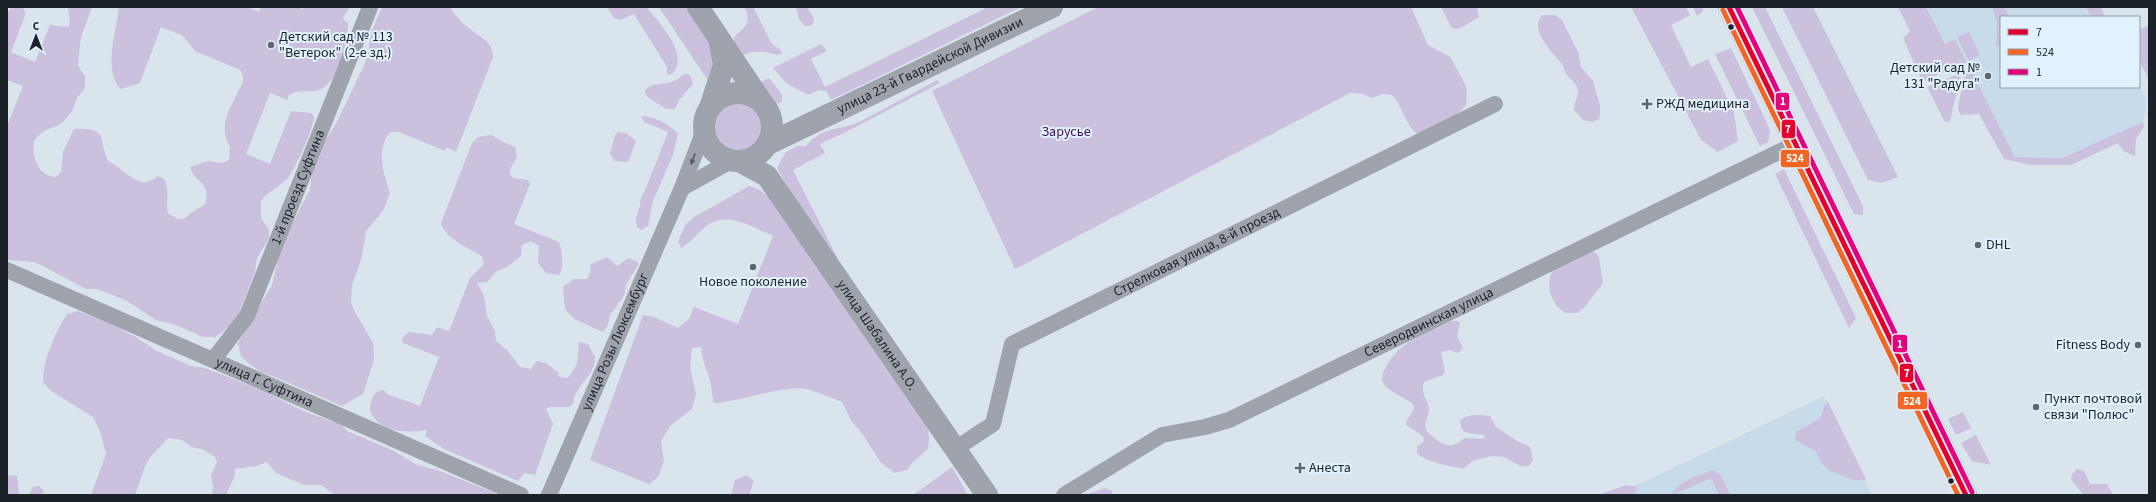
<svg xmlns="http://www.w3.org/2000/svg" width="2156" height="502" font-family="'Source Sans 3',sans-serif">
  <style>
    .built { fill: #c8dbeb }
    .green { fill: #cbc1de }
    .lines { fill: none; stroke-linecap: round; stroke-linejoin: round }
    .street { stroke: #9fa3ac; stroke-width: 16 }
    .secondary { stroke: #9ea3ac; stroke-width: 22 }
    .bus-1-casing { stroke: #e2f1fe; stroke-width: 8 }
    .bus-2-casing { stroke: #e2f1fe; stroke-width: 8 }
    .bus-3-casing { stroke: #e2f1fe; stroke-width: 8 }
    .bus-1 { stroke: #e4002b; stroke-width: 5 }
    .bus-2 { stroke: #f26522; stroke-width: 5 }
    .bus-3 { stroke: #e5007d; stroke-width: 5 }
    .oneway { fill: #565c63 }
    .bus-dot { fill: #1b2228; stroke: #e2f1fe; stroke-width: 1.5 }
    .poi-dot { fill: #5e666d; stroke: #e2f1fe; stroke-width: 1.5 }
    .labels { text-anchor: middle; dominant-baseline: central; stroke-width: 4; stroke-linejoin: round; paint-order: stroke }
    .poi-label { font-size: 14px; fill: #1b2228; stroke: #e2f1fe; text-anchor: start }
    .street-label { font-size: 14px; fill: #1b2228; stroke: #e2f1fe }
    .park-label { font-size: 14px; fill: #3e1155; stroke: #e2f1fe }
    .line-badge { stroke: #e2f1fe; stroke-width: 1.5 }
    .badge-label { font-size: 11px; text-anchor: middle; font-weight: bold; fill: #fff }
  </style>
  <rect width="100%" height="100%" fill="#d9e4ed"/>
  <path class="built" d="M1926 7H2101L2105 17H2001V87H2139V85L2147 101 2143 122 2062 158 2015 157 1955 39 1945 44Z
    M1824 396 1872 495H1616Z"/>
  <path class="green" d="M12 7H22L26 13 11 52 35 62 50 25 68 27 70 23 68 7H92L81 37 79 54 78 66 85 76V88L77 98 73 110C68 114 66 121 60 124 47 131 44 128 34 141 31 157 39 177 56 177L61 172 63 152 74 129C110 127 98 140 108 161 118 165 137 186 147 182 151 181 154 178 158 176L163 178C171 189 165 201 168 213L178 219H184L189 214 205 204C212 181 195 184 190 167L208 161 222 163 229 160 230 146C215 126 235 101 243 81V75L240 70 195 51 182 35 161 27 140 83 121 89C102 71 117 29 119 7H246L259 12 261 7H299L302 9 304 7H350L343 17 345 21 348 23C348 42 338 88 315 91 305 92 296 89 288 96V100L270 93 246 154 270 164 291 111 311 113 314 116C314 127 295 170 287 179 279 187 268 192 261 201V218L269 229V238L257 258 255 272 239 313 229 327 215 337H203L176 325 156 320 125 300 97 289H86L41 265 34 262 7 260V126L23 86 7 80V13Z
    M382 7H450C455 15 462 23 470 29 481 38 493 41 493 57L456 152 446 147 445 151 399 132H391C375 147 384 175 390 193L383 211 366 231 362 257 352 285 351 302 354 310 373 343 374 352V360L363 394 342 406 275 377 260 372 241 357 238 343 272 285 281 246 310 189 312 171 320 148 336 124 367 59 371 33Z
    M607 7H647C658 23 691 53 672 74L667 75V67L634 14 620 20 614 18Z
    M659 7H687L715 49 712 76 707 79Z
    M744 7H753L772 44 780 49 782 53 778 55 765 52H753L743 55C740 51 735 46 734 42 731 31 757 30 744 7Z
    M796 7H807L814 18 813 23 810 26H805L799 19Z
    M988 7H1021L831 100 826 91 819 90 808 95 786 83 773 68 821 44 827 51 811 59 825 87Z
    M1098 7H1411L1428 45 1450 57 1462 78 1467 89 1466 105 1456 116 1420 135C1408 132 1402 104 1392 95L1383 94 1371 98 1364 94 1350 93 1015 269 932 91Z
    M1441 7H1477L1479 17 1461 28 1455 29 1451 27Z
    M1631 7H1686L1690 15 1671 25 1691 67 1708 59 1734 112 1738 141 1718 152 1701 140Z
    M1693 7H1703V12L1697 16Z
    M1752 7H1765L1863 206V215L1854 214Z
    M1782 7H1813L1898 177 1881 183 1868 180Z
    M1898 7H1926L1945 44 1955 39 1967 63 1922 81 1903 38 1910 31Z
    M1992 7H2004L2009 17H2001V45L1996 47 1997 22Z
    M2086 7H2101L2105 17H2091Z
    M1543 15H1555L1562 20 1578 52 1581 67 1593 81 1600 105V115L1599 119 1592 122 1583 120 1574 110C1574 101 1580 96 1577 87 1574 81 1570 79 1567 75 1564 72 1564 67 1562 64 1553 53 1527 28 1543 15Z
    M2149 25V84L2147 75 2139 61V30Z
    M1969 32 1980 55 1969 61 1957 37Z
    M1731 48 1767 123 1770 132 1768 142 1760 146 1715 54Z
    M1970 68 2015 157 2062 158 2143 122 2144 127 2136 139 2135 156 2123 151 2118 143 2071 165H2031L2004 159 1979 114 1960 115 1958 107 1965 72Z
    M1961 73 1950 121 1945 122 1927 87Z
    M688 74 691 77 693 84 680 99 675 109H666L646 96 645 91C652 81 664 86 674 81 680 79 681 74 688 74Z
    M769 78 782 94V101L778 104 770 100 761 82Z
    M937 80 940 83 840 135 820 144 825 153 793 170 842 267 794 198 777 168 785 153 797 146H806C825 124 840 132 863 120 888 107 913 93 937 80Z
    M711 127a26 26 0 1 1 52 0a26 26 0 1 1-52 0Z
    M641 116C654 116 669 124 678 134L673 155 653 201 648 226 641 230C631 223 638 215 640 205 641 200 640 197 644 193L668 132 644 122Z
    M618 132 626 133 636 141 628 162 615 161 610 154 615 135Z
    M492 135 501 141 515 147 517 157 510 169V174L513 178 528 180 530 184 514 224 559 242C562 249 564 269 559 275L546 273 538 263 539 246 531 241 522 245 521 256 507 267 497 271 487 282 477 283 484 296 487 316 495 331 496 341 508 351 520 367 531 369 537 361 546 363 558 372 559 377 568 378 577 364 579 342 588 344 595 357C595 377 574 386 573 404L569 407H550L546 409 553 424 535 475 524 473 518 481 444 449 425 436 427 430C406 433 380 433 370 411 370 402 373 390 384 390L387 394 420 406 439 357 403 343 402 338 409 332 432 335 437 327 449 331 470 278 484 264 482 256C469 248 445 239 441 223L472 143 478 137Z
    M1784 169 1856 318 1849 328 1775 174Z
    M749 186 760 190 778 205 928 426 929 438 928 449 913 462 907 470 895 473 881 463 864 436 852 422 842 402C831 398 820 393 810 390 786 383 740 402 714 403 712 397 712 391 711 385 708 372 702 361 701 347L692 348 690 367 696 394 692 409 670 426 661 441 664 461 658 477 649 484 590 460 643 315 654 317 678 328 689 319 694 307 738 324 773 236C751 227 725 209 704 228 696 235 691 242 681 248L678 242 685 225 694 217Z
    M1591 251 1596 253 1599 257 1603 283 1584 308 1577 313H1566C1551 306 1543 281 1555 268Z
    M607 257 617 266 628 258 638 262V265L626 285 624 296 610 315 608 325 603 332 574 319 565 309 563 287 574 279H587L590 273 591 264Z
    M78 311 107 322 134 336 157 351 191 366 205 368 264 391 301 410 333 422H339L347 431 394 451 415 464 440 471 500 495H335L321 485H304L276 473 267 462 256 466 235 469V475L226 495H212L213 486 211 476 217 462 215 457 202 449 191 447 182 440 168 438 152 455 146 464 135 495H91L106 454 100 431 93 417 51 391 43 382C43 360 55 333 67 314Z
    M1451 321H1458L1460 323 1457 336 1463 348 1458 353 1450 350 1441 352 1445 372 1443 375 1424 382C1420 394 1428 399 1429 409 1429 416 1425 421 1425 427 1427 435 1445 447 1452 445 1458 445 1460 440 1465 438L1482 439 1485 437 1483 435 1468 433 1462 430 1460 421C1468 413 1480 415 1490 416L1496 427 1517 441 1530 447 1533 460 1529 466H1520L1504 457 1492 456 1474 460 1464 468C1454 468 1423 461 1417 453V447L1424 441 1423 436 1406 425C1406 417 1414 414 1414 406 1407 397 1385 391 1383 382 1381 377 1383 372 1386 367 1399 341 1426 333 1451 321Z
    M1828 402 1866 479 1865 480H1853L1830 471 1822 464 1815 451 1795 440 1796 432C1803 427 1816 422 1821 416 1824 411 1822 406 1828 402Z
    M1963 412 1971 428 1956 435 1948 419Z
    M1976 435 1991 465 1972 461 1961 443Z
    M952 467 968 495H913Z
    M2077 469 2084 471 2090 484H2107L2113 495H2084L2071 480 2072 474Z
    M1712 470 1721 475 1730 495H1719L1711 478 1672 495C1676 481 1700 476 1712 470Z
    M12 475 17 476 19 495H7V476Z
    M747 475 754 481 749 495H731L735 480Z
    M1626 485 1637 487 1634 495H1598Z
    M39 486 44 491 42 495H29L33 487Z
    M1105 488 1112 491V495H1086Z"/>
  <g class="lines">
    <g class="street">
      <path d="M682 188 731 161"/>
      <path id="s1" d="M7 270 521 495"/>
      <path id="s2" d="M213 360 247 316 370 7"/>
      <path id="s3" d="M955 449 993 424 1012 344 1495 104"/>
      <path id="s4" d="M549 495 682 188 704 130"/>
      <path id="s5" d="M1064 495 1162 435 1205 427 1229 420 1795 144"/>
    </g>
    <g class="secondary">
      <path d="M698 7 761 101"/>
      <path d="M1729 7 1966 495"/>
      <circle cx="738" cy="127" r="34"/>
      <path d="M711 105 724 65 720 43"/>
      <path id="s6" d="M768 144 1052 7"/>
      <path id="s7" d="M741 162 767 176 987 495"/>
    </g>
    <defs>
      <path id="bus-1" d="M1729 7 1966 495"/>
      <path id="bus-2" d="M1723 10 1958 495"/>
      <path id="bus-3" d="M1737 7 1972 492"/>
    </defs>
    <use href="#bus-1" class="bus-1-casing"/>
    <use href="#bus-2" class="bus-2-casing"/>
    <use href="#bus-3" class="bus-3-casing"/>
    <use href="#bus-1" class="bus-1"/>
    <use href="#bus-2" class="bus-2"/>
    <use href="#bus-3" class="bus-3"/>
  </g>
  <defs><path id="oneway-solid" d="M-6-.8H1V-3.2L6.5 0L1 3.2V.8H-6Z"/></defs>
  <use class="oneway" href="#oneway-solid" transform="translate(693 159) rotate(110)"/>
  <g class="bus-dot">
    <circle cx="1731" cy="27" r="3.5"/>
    <circle cx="1951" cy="481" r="3.5"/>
  </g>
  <g class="poi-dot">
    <circle cx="271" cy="45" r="4"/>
    <circle cx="1988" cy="76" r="4"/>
    <path d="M1645 98h4v4h4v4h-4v4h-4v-4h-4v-4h4z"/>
    <circle cx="1978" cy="245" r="4"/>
    <circle cx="753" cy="267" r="4"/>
    <circle cx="2138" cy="345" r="4"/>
    <circle cx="2036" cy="407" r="4"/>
    <path d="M1298 462h4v4h4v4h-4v4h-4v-4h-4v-4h4z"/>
  </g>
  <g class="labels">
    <g class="poi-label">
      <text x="279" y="37">Детский сад № 113<tspan x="279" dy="16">"Ветерок" (2-е зд.)</tspan></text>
      <text x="1980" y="68" text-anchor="end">Детский сад №<tspan x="1980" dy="16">131 "Радуга"</tspan></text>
      <text x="1656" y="104">РЖД медицина</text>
      <text x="1986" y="245">DHL</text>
      <text x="753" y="282" text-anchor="middle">Новое поколение</text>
      <text x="2130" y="345" text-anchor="end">Fitness Body</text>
      <text x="2044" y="399">Пункт почтовой<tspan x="2044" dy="16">связи "Полюс"</tspan></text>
      <text x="1309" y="468">Анеста</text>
    </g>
    <g class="street-label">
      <text stroke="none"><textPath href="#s6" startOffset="180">улица 23-й Гвардейской Дивизии</textPath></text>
      <text stroke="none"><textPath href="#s2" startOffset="194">1-й проезд Суфтина</textPath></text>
      <text stroke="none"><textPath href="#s3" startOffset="334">Стрелковая улица, 8-й проезд</textPath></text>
      <text stroke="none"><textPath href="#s5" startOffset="406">Северодвинская улица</textPath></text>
      <text stroke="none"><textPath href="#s7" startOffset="223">улица Шабалина А.О.</textPath></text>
      <text stroke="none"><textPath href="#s4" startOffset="167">улица Розы Люксембург</textPath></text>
      <text stroke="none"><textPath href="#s1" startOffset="281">улица Г. Суфтина</textPath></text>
    </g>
    <g class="park-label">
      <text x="1066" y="132">Зарусье</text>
    </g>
  </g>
  <g class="line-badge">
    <rect x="1775" y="92" width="15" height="19" rx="4" fill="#e5007d"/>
    <rect x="1781" y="119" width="15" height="20" rx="4" fill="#e4002b"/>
    <rect x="1780" y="149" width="30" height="19" rx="4" fill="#f26522"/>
    <rect x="1892" y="334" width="16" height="19" rx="4" fill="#e5007d"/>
    <rect x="1899" y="363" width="15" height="20" rx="4" fill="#e4002b"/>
    <rect x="1897" y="391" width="31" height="19" rx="4" fill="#f26522"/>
  </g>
  <g class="badge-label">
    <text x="1783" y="105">1</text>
    <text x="1788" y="133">7</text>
    <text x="1795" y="162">524</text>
    <text x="1900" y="348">1</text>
    <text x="1907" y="377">7</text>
    <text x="1912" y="405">524</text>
  </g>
  <rect width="2156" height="502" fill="none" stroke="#1b2228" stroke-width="16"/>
  <rect x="2000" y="16" width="140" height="72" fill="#e2f1fe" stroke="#929ea8"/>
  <rect x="2008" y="29" width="20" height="6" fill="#e4002b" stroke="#929ea8"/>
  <text x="2036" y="36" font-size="12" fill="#1b2228">7</text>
  <rect x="2008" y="49" width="20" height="6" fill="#f26522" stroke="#929ea8"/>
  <text x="2036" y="56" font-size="12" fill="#1b2228">524</text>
  <rect x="2008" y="69" width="20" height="6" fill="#e5007d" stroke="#929ea8"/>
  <text x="2036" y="76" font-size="12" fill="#1b2228">1</text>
  <g transform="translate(36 36)" stroke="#e2f1fe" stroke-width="3" paint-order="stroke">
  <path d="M0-3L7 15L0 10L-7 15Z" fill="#1b2228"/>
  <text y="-6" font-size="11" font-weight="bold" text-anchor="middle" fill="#1b2228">С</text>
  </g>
</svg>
